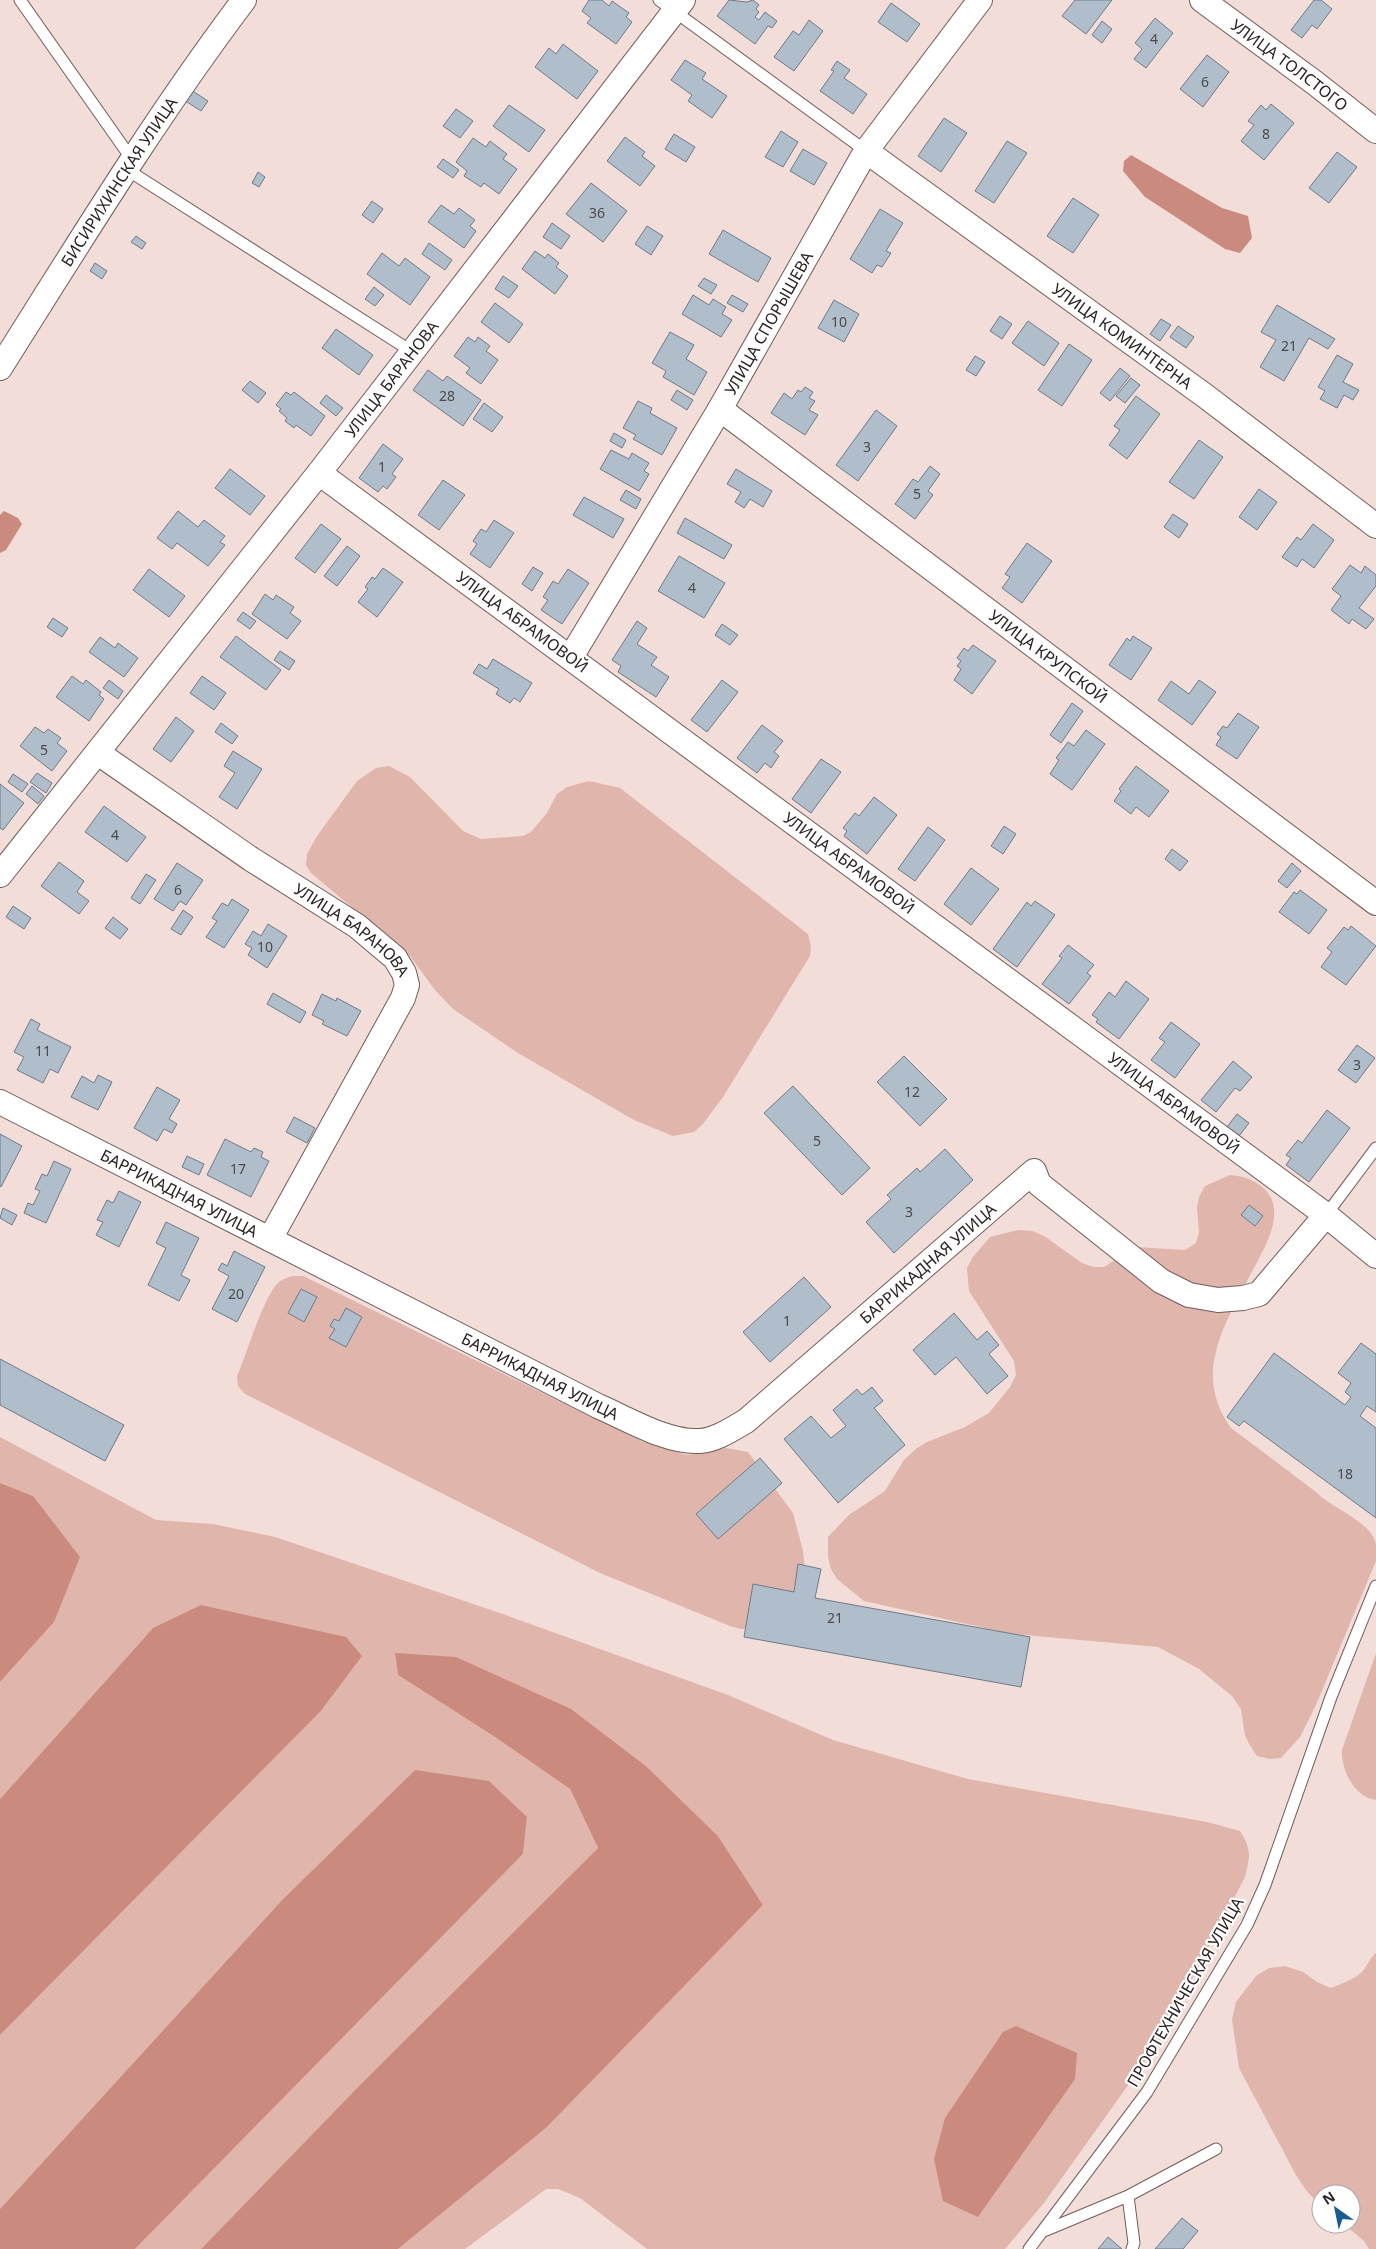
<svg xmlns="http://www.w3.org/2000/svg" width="1376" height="2249" font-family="'Noto Sans',sans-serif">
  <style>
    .green { fill: #dfb5ac }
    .water { fill: #ca8b7e }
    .building { fill: #b0becc; stroke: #6e7b88 }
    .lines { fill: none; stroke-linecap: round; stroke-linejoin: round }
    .lane-casing { stroke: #705d59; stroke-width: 13 }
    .street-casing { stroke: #705d59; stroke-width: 26 }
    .lane { stroke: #fff; stroke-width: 11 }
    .street { stroke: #fff; stroke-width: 24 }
    .labels { text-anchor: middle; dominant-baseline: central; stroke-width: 4.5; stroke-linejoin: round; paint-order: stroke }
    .number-label { font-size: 14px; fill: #4c494b }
    .street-label { font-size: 16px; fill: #2a2220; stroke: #fff }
  </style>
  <rect width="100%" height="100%" fill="#f3ddd8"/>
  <path class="green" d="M389 766 410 777 463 831 481 839 523 836 531 832 547 813 557 794 567 787 589 781 620 788 808 934 811 946 810 956 723 1097 702 1125 694 1132 673 1136 634 1120 518 1053 453 1009 435 990 410 956 311 873 306 865 307 854 317 836 357 781 376 768Z
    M1230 1175C1241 1176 1249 1178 1258 1184 1294 1207 1261 1253 1248 1279 1236 1304 1220 1329 1215 1356 1209 1382 1216 1408 1231 1428L1316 1492C1332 1509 1373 1522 1376 1545 1376 1550 1376 1555 1376 1561L1316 1705 1300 1737 1281 1758 1270 1759 1257 1756 1251 1747 1245 1736 1241 1709 1232 1696 1199 1669 1158 1647 1012 1634 864 1601 837 1579 831 1569 828 1557V1537L849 1515 885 1491 904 1460 917 1448 927 1442 965 1427 989 1413 1010 1387 1016 1375 1014 1361 969 1291 967 1268 973 1257 990 1237 1018 1230 1032 1231 1044 1236 1082 1263 1093 1267H1104L1135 1247 1185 1250 1196 1243 1199 1232 1197 1208 1199 1197 1205 1186Z
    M292 1276H303L641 1441 687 1455 726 1448 748 1452 793 1513 803 1551 807 1586 752 1629H740L730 1626 600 1573 245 1394 238 1386 237 1376C247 1353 261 1304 276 1285 280 1280 286 1278 292 1276Z
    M0 1437 156 1520 213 1524 275 1537 500 1613 728 1695 833 1740 968 1779 1207 1822 1240 1831C1252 1850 1250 1856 1245 1877L1161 2039 1044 2203 1005 2249H647L580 2198 558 2189H546L465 2249H398L546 2128 763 1905 718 1836 647 1767 395 1653 398 1675 495 1737 570 1789 598 1848 361 2084 201 2249H135L523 1854 527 1817 415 1770 282 1900 0 2209V2035L320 1712 153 1628 0 1799V1682L54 1622 33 1496 0 1483Z
    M1376 1653V1800C1354 1797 1341 1770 1342 1750Z
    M1376 1953V2249H1369L1364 2241 1344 2224H1351V2194H1321V2207L1306 2190 1296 2175 1239 2068 1232 2019 1236 2002 1256 1976 1269 1968 1285 1966 1303 1972 1317 1982 1331 1988C1341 1984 1352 1980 1361 1973 1367 1967 1369 1959 1376 1953Z"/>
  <path class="water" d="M1131 155 1222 208 1248 216 1252 238 1240 253 1225 249 1145 197 1123 171 1124 161Z
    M4 511 18 518 22 524 6 550 0 553V515Z
    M0 1483 33 1496 80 1557 54 1622 0 1682Z
    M201 1605 346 1637 362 1656 320 1712 0 2035V1799L153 1628Z
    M395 1653 456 1657 571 1709 647 1767 718 1836 763 1905 546 2128 398 2249H201L361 2084 598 1848 570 1789 495 1737 398 1675Z
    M415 1770 489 1781 527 1817 523 1854 135 2249H0V2209L282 1900Z
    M1016 2026 1077 2053 1075 2079 978 2217 943 2201 934 2159 945 2118 1003 2032Z"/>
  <path class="building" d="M589 0H602L609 6 612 1 629 13 626 17 632 22 616 44 587 23 591 18 582 11Z
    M729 0 747 2 753 0 759 5 756 9 759 12 755 17 759 20 765 12 777 21 772 28 768 26 755 44 717 16Z
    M1075 0H1112L1086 34 1062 16Z
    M1314 0H1321L1332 9 1317 29 1312 25 1302 38 1291 30Z
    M891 3 920 24 907 42 878 22Z
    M1155 18 1173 33 1146 68 1134 59 1142 49 1135 43Z
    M809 20 823 31 794 71 774 57 793 31 799 35Z
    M1102 21 1112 29 1102 43 1092 35Z
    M563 44 598 71 577 99 535 67 549 48 556 54Z
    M1207 55 1229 72 1203 107 1180 89Z
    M685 60 706 73 702 79 727 96 712 118 688 101 692 95 671 80Z
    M837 61 850 70 844 78 867 94 853 114 820 91 834 71 831 70Z
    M191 90 208 101 201 111 184 100Z
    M1271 104 1294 123 1264 160 1241 141 1254 125 1248 121 1261 105 1266 110Z
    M509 105 545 130 529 152 493 126Z
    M456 109 473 121 460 138 443 126Z
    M944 118 967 133 941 172 918 156Z
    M781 131 798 142 783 167 765 157Z
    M674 134 695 147 686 162 665 149Z
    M625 137 645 152 642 156 655 166 640 186 607 161Z
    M473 138 486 147 490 141 507 154 503 159 517 169 499 194 484 183 481 187 464 176 467 171 456 162Z
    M1007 141 1027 153 994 203 975 191Z
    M803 149 827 163 814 185 790 171Z
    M1337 152 1357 167 1329 203 1309 188Z
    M443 159 459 170 453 178 437 167Z
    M258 172 265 177 259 187 252 183Z
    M591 183 627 211 603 242 566 214Z
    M1073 198 1099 215 1073 253 1047 236Z
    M372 201 383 209 373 223 362 215Z
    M441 205 454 214 459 208 475 220 470 226 476 231 464 248 428 222Z
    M880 209 903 223 886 251 891 253 882 267 877 265 872 273 850 259Z
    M552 223 570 236 561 249 543 237Z
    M647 226 663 236 651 255 635 244Z
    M723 230 771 258 758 282 709 254Z
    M136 236 146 243 142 249 131 242Z
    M429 243 452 260 445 270 422 254Z
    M535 251 545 258 548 254 559 263 556 267 568 276 555 294 522 269Z
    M382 253 399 266 405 258 430 277 410 305 367 274Z
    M95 263 107 271 102 279 90 271Z
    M503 276 518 286 509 298 495 289Z
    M704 278 717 285 711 294 698 286Z
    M374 287 384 295 375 306 365 299Z
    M693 295 709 305 713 299 726 307 722 314 732 320 721 337 682 314Z
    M732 295 748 304 743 312 727 303Z
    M834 300 859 314 844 342 818 328Z
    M495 303 523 324 509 343 481 322Z
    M1277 305 1335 339 1328 349 1309 338 1284 381 1260 367 1276 340 1261 332Z
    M1000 316 1012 324 1002 339 990 331Z
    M1161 319 1171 325 1160 341 1150 334Z
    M1028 321 1059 343 1044 366 1012 343Z
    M1178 326 1194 337 1186 348 1170 337Z
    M336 329 373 355 359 375 322 348Z
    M670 332 694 345 686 359 707 372 694 395 663 377 666 371 652 363Z
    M468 337 475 342 478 337 490 346 486 351 498 360 481 384 466 373 470 368 454 356Z
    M1069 344 1092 360 1062 406 1038 390Z
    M1337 355 1353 364 1343 382 1359 390 1353 400 1344 395 1337 408 1320 399 1325 391 1318 387Z
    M975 356 985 362 976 376 966 370Z
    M1120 368 1130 376 1110 401 1100 393Z
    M428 370 443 381 447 376 481 400 463 426 413 390Z
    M1131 378 1140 385 1125 403 1116 396Z
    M250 381 266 393 258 403 242 390Z
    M805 387 813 392 809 398 815 401 809 410 818 415 805 435 771 413 784 393 792 399 798 390 801 392Z
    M677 390 693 400 687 410 671 400Z
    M286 392 291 395 294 392 325 416 311 436 296 425 294 428 285 421 287 418 279 411 281 409 276 405Z
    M326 395 343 408 336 416 320 403Z
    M1136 396 1160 414 1127 459 1109 445 1120 430 1114 426Z
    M638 401 652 408 650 413 677 428 662 455 633 439 636 435 623 428Z
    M484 403 503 417 492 432 473 419Z
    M876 410 897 426 858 481 836 465Z
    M614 433 626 440 622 448 610 441Z
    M1199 440 1223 457 1194 499 1169 482Z
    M383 444 403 459 392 474 396 477 387 489 383 486 378 492 359 478Z
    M611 450 629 459 632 453 649 463 644 471 649 474 639 491 600 469Z
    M930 466 940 474 928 491 933 495 915 519 895 504 913 479 918 482Z
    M230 469 265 496 250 515 215 488Z
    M736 469 772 491 763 507 750 499 744 508 735 502 741 492 727 484Z
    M443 480 465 495 439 530 418 515Z
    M1259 489 1277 502 1257 530 1239 517Z
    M626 490 641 499 636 509 620 500Z
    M584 497 624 519 613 538 573 515Z
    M178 511 198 527 204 520 225 536 220 542 225 545 208 566 177 543 172 549 157 538Z
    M1173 514 1188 524 1179 538 1164 527Z
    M685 518 732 545 724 559 677 533Z
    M494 520 514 533 490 568 470 554 477 544 473 541 481 529 486 532Z
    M321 524 341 539 315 573 295 558Z
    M1313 524 1334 540 1314 568 1302 559 1297 567 1282 557 1297 537 1301 540Z
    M1027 543 1052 561 1022 603 1002 588 1010 577 1005 574Z
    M347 546 360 556 337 586 324 576Z
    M679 556 725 583 704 618 658 591Z
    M1350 565 1361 573 1365 566 1376 575V586L1359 608 1374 619 1366 629 1352 619 1349 624 1331 610 1341 596 1332 589Z
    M533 567 543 573 532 591 522 584Z
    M383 568 403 582 377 617 358 602 368 589 365 587 372 577 375 579Z
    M149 569 185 596 169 617 133 590Z
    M568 569 589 583 562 624 541 610 548 600 543 597 553 581 558 584Z
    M265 594 273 600 276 595 294 607 290 613 301 621 287 639 252 614Z
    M243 612 256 621 250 629 237 620Z
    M53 618 68 628 62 637 47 627Z
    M637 621 647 628 637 644 657 657 651 665 669 677 656 697 618 672 621 666 612 660Z
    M722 624 738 635 730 645 715 635Z
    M236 636 281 670 266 690 220 657Z
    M1133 636 1152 648 1131 680 1109 665 1127 638 1130 641Z
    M100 637 115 648 118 643 138 658 124 677 89 652Z
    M973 645 996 661 972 694 954 680 961 669 957 666 961 661 957 658 964 648 968 651Z
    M280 651 295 661 289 670 274 660Z
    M493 659 532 683 520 702 514 698 510 703 496 694 499 689 473 673 479 664 487 669Z
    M72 676 83 684 86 680 101 692 99 695 104 699 89 721 56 697Z
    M202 676 226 693 214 710 190 693Z
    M109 680 123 691 118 699 103 688Z
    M722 680 738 692 707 732 691 720Z
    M1199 680 1216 692 1192 725 1158 700 1171 681 1189 694Z
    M1072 703 1083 711 1061 743 1050 735Z
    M1238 713 1259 727 1237 759 1216 745 1221 737 1217 734 1223 726 1227 728Z
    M176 717 194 731 171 762 153 749Z
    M221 723 238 736 232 744 215 732Z
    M762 725 783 741 774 752 779 756 771 768 765 763 757 773 737 758Z
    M35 727 44 733 48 729 61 738 57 743 67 751 52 771 20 746Z
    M1086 730 1105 744 1072 790 1050 774 1059 760 1056 758 1068 742 1074 746Z
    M233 751 262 769 237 809 219 797 235 773 224 766Z
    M821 759 841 772 811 813 792 799Z
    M1136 766 1169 791 1149 817 1136 807 1131 814 1114 801 1121 791 1119 789Z
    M37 773 52 783 46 793 30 782Z
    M13 774 28 784 22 792 8 782Z
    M0 784 24 803 3 830 0 828Z
    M32 786 44 796 38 804 26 794Z
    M874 797 897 815 867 854 844 836 847 831 843 828 855 813 859 816Z
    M104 806 146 837 127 862 85 832Z
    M1004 826 1016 834 1003 854 991 846Z
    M928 827 945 840 915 881 898 869Z
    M1172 849 1188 861 1180 871 1165 859Z
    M59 862 84 881 77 892 89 901 79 914 41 886Z
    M177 863 203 880 186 905 180 901 173 911 154 899Z
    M1292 863 1301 871 1287 888 1278 881Z
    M971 868 999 889 971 925 944 904Z
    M146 874 156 880 140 904 131 898Z
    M1300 890 1327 910 1309 934 1279 912 1294 892 1297 894Z
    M232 899 249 910 224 948 206 937 217 921 212 918 222 903 228 906Z
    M1035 901 1055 915 1017 967 993 949 1027 902 1031 906Z
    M13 906 31 918 24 929 6 917Z
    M183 910 193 917 181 935 171 929Z
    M113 917 128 929 120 939 105 928Z
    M268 924 287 936 267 968 248 955 252 948 245 944 253 931 261 936Z
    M1351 926 1376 946 1346 985 1321 967 1332 952 1327 948 1344 927 1348 930Z
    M1068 945 1094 965 1087 973 1091 976 1069 1004 1042 984 1062 958 1059 956Z
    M1126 981 1149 999 1119 1039 1096 1022 1098 1019 1092 1015 1109 992 1115 997Z
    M273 993 306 1012 300 1023 267 1004Z
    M322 994 336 1001 337 998 361 1011 347 1036 322 1024 324 1021 312 1015Z
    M31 1019 40 1024 37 1030 71 1047 58 1073 50 1069 43 1083 17 1070 24 1057 14 1052Z
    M1171 1022 1200 1044 1175 1078 1151 1060 1165 1042 1159 1038Z
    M1357 1045 1375 1058 1356 1083 1338 1070Z
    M904 1056 947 1099 920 1126 877 1082Z
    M1233 1061 1252 1077 1240 1091 1235 1088 1216 1112 1201 1100Z
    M98 1075 112 1082 98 1110 71 1097 82 1076 94 1083Z
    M793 1086 870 1168 842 1195 764 1113Z
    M157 1087 180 1100 169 1119 177 1124 172 1133 164 1129 157 1141 134 1128Z
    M1327 1110 1350 1128 1309 1182 1286 1165 1291 1158 1286 1155 1298 1140 1302 1143Z
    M1237 1114 1249 1123 1239 1136 1227 1127Z
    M294 1117 315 1128 307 1143 286 1132Z
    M0 1134 22 1146 1 1187 0 1186Z
    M225 1139 251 1152 254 1148 263 1152 261 1157 269 1161 251 1197 207 1175Z
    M945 1149 973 1180 894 1253 866 1222 891 1199 887 1195 917 1168 920 1172Z
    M187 1156 204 1164 199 1175 182 1167Z
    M54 1161 71 1169 46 1223 24 1213 28 1203 33 1205 40 1191 35 1189 42 1174 47 1176Z
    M119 1191 141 1202 119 1247 96 1235 103 1222 97 1220 107 1200 113 1203Z
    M1249 1205 1263 1216 1255 1226 1241 1215Z
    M3 1208 17 1215 12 1225 0 1218Z
    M166 1222 199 1238 181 1275 190 1280 179 1301 148 1285 166 1248 156 1243Z
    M234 1251 265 1267 237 1322 212 1309 229 1276 218 1270 222 1263 227 1266Z
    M804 1277 831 1307 770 1362 743 1332Z
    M301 1289 317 1297 304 1322 288 1313Z
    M346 1308 362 1317 346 1347 329 1338 335 1329 330 1326 334 1319 339 1321Z
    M954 1313 977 1340 987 1331 999 1345 989 1354 1008 1376 987 1394 956 1357 935 1375 913 1350Z
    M1361 1343 1376 1354V1412L1367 1406 1360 1416 1376 1428V1518L1244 1421 1239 1426 1227 1417 1274 1353 1345 1405 1351 1397 1345 1392 1351 1383 1338 1373Z
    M0 1359 124 1425 105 1461 0 1405Z
    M872 1387 883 1401 874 1408 905 1445 838 1503 784 1439 811 1416 831 1438 846 1426 833 1410 857 1389 862 1395Z
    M760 1458 782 1483 718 1539 696 1514Z
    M798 1564 821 1569 815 1598 1030 1637 1021 1687 744 1637 753 1584 794 1592Z
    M1182 2218 1198 2231 1183 2249H1155Z
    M1108 2237 1122 2249H1098Z"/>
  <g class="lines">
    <defs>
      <path id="lane" d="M20 0 131 158
        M659 0 866 151
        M126 169 411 351
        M1326 1215 1376 1148
        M1128 2196 1134 2243 1132 2249
        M1044 2231 1128 2196 1216 2149
        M1029 2249 1147 2092 1247 1925 1265 1885 1331 1697 1376 1586"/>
      <g id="street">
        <path id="s1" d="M1202 0 1315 83 1376 131"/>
        <path id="s2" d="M866 151 1204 395 1376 526"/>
        <path id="s3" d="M0 368C79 243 155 118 244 0"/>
        <path id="s4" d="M720 409 1376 903"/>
        <path id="s5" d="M319 473C656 718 990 968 1326 1215L1376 1256"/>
        <path id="s6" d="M571 657 720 409 866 151 980 0"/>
        <path id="s7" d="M98 753 251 859 357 926 395 958 404 973 407 985 403 998 270 1239"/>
        <path id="s8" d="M0 875 319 473 683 0"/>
        <path id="s9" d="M0 1102 598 1406C628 1419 667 1443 700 1441 716 1440 732 1429 746 1421L1034 1171 1039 1184 1161 1281 1189 1295 1218 1300 1243 1298 1259 1294 1326 1215"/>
      </g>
    </defs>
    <use href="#lane" class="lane-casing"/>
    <use href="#street" class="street-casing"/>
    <use href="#lane" class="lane"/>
    <use href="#street" class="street"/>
  </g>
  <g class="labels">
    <g class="number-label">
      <text x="1154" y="38">4</text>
      <text x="1205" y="81">6</text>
      <text x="1266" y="133">8</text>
      <text x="597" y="212">36</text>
      <text x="839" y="321">10</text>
      <text x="1289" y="345">21</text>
      <text x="447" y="395">28</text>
      <text x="867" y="446">3</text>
      <text x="382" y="466">1</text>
      <text x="917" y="493">5</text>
      <text x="692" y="587">4</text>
      <text x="44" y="749">5</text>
      <text x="115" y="834">4</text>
      <text x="178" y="889">6</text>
      <text x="265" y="946">10</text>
      <text x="43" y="1050">11</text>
      <text x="1357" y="1064">3</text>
      <text x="912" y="1091">12</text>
      <text x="817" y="1140">5</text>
      <text x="238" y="1168">17</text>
      <text x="909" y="1211">3</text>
      <text x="236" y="1293">20</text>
      <text x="787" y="1320">1</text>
      <text x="1345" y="1473">18</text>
      <text x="835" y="1617">21</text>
    </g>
    <g class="street-label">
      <text stroke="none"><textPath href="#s1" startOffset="109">УЛИЦА ТОЛСТОГО</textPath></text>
      <text stroke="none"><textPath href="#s3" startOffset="221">БИСИРИХИНСКАЯ УЛИЦА</textPath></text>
      <text stroke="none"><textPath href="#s6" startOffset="388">УЛИЦА СПОРЫШЕВА</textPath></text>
      <text stroke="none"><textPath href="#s2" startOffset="316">УЛИЦА КОМИНТЕРНА</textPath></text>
      <text stroke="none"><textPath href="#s8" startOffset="632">УЛИЦА БАРАНОВА</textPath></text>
      <text stroke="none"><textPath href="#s5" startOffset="252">УЛИЦА АБРАМОВОЙ</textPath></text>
      <text stroke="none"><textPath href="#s4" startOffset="411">УЛИЦА КРУПСКОЙ</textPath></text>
      <text stroke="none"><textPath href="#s5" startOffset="658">УЛИЦА АБРАМОВОЙ</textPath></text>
      <text stroke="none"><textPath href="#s7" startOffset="310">УЛИЦА БАРАНОВА</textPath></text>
      <text stroke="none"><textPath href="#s5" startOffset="1062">УЛИЦА АБРАМОВОЙ</textPath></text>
      <text stroke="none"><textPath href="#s9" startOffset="201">БАРРИКАДНАЯ УЛИЦА</textPath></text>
      <text stroke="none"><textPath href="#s9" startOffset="1071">БАРРИКАДНАЯ УЛИЦА</textPath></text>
      <text stroke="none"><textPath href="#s9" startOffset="606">БАРРИКАДНАЯ УЛИЦА</textPath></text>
      <text transform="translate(1185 1992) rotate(-60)">ПРОФТЕХНИЧЕСКАЯ УЛИЦА</text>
    </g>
  </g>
  <g transform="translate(1336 2209) rotate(327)"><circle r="24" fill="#ffffff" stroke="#aaa7a6"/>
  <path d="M0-4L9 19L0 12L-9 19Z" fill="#1a5b90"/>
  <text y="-8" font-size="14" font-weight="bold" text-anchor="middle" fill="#2a2220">N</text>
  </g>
</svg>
